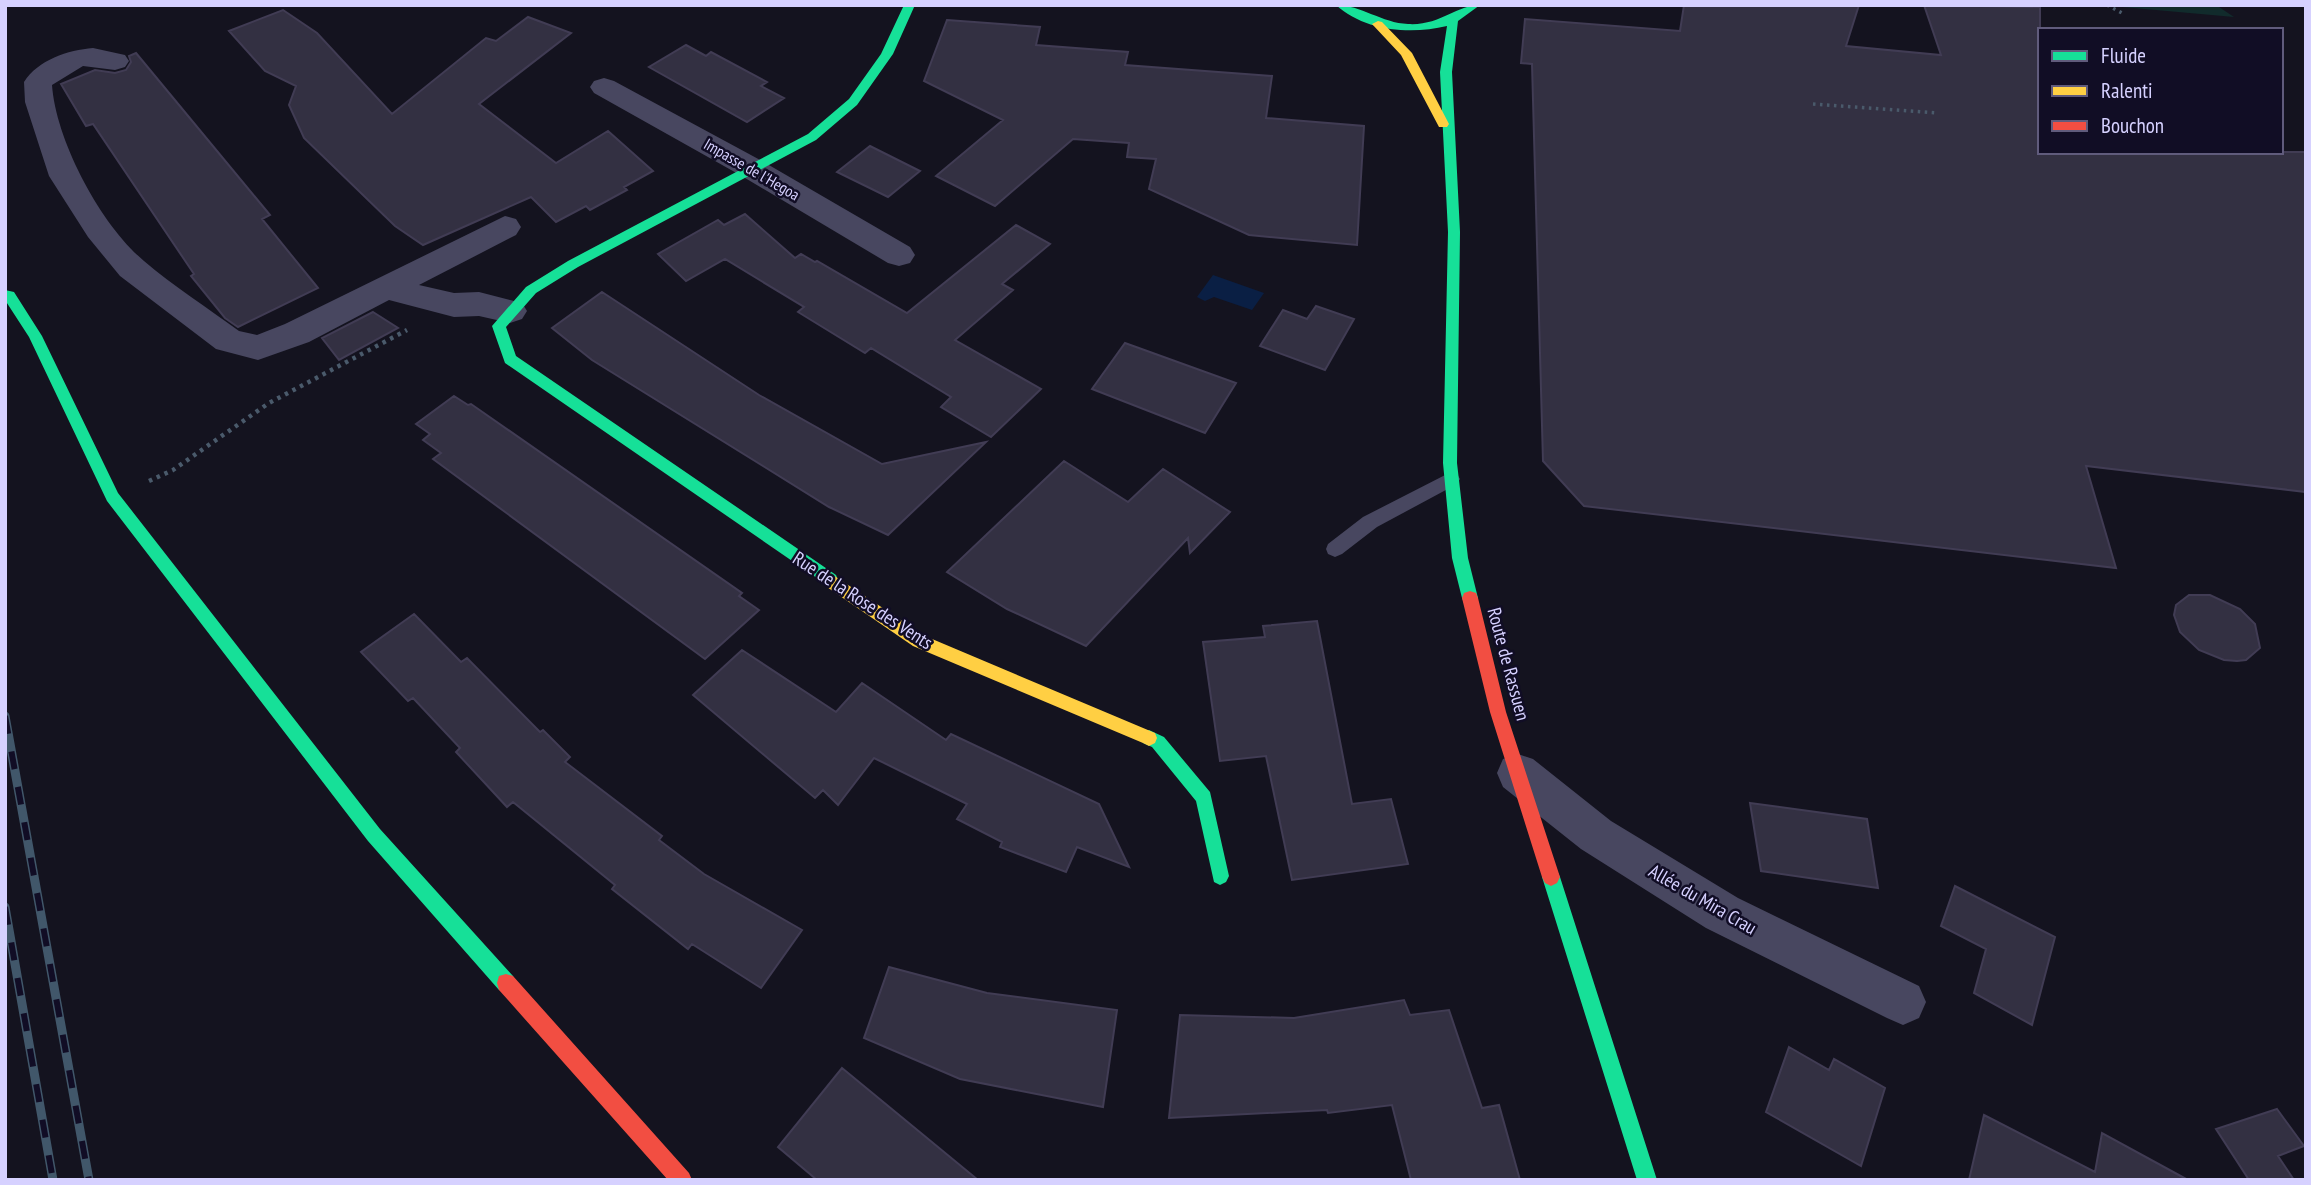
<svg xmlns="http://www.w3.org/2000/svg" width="2311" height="1185" font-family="'PT Sans Narrow',sans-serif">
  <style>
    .green { fill: #112b2c }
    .water { fill: #0a1f44 }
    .building { fill: #333042; stroke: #413c54; stroke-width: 2 }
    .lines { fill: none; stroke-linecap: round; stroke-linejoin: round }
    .path-far1 { stroke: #4a5a6b; stroke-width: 3.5; stroke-dasharray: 2.5 4.5; stroke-linecap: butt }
    .path { stroke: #4a5a6b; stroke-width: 4.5; stroke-dasharray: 3.5 5; stroke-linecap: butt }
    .lane { fill: #484760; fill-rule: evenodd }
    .street { fill: #484760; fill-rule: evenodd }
    .fast { fill: #16e098; fill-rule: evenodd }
    .slow { fill: #ffcf43; fill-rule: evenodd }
    .jam { fill: #f24e42; fill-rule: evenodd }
    .rail-casing { stroke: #41576a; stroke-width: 9 }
    .rail { stroke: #110d25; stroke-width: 6; stroke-dasharray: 18; stroke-linecap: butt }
    .labels { text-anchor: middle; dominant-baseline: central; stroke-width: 5; stroke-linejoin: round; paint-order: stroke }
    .far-street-label { font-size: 16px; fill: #d6d1ff; stroke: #110d25 }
    .street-label { font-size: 19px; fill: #d6d1ff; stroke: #110d25 }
  </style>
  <rect width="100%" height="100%" fill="#14131f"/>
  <path class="green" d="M2100 5H2216L2234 17Z"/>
  <path class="water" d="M1213 275 1264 293 1252 310 1214 297 1205 301 1197 297Z"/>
  <path class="building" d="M1684 5H1859L1846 46 1941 55 1924 5 2040 7V152H2306V492L2086 466 2116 568 1584 506 1543 461 1532 64 1521 63 1525 19 1680 31Z
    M283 10 317 33 392 114 486 38 496 41 528 17 571 33 479 104 556 163 608 131 653 171 624 187 627 190 590 210 586 206 556 222 531 197 423 245 395 226 304 138 289 105 296 86 265 71 229 31Z
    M947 20 1040 27 1036 45 1128 52 1125 65 1272 76 1266 118 1364 126 1357 245 1249 235 1149 189 1156 159 1127 157 1129 143 1073 139 995 206 936 176 1003 120 924 81Z
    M686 45 706 56 711 52 767 82 761 86 784 98 747 122 649 67Z
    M136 53 270 215 262 219 318 288 238 327 225 318 191 276 194 274 93 124 86 126 61 84 95 70 115 73 126 70 131 62 129 56Z
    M870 146 920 171 888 197 837 172Z
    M745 214 795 258 801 254 815 262 817 261 907 313 1016 225 1050 244 1002 284 1013 290 955 340 1041 389 991 437 941 407 951 397 871 348 865 353 798 312 804 307 725 259 686 281 658 254 718 220 724 225Z
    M602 292 759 395 882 464 986 442 888 535 829 507 592 360 552 328Z
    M1316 306 1354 319 1325 370 1260 346 1283 310 1307 319Z
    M373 312 398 328 339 360 322 338Z
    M1125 343 1236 383 1205 433 1092 389Z
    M454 396 468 405 471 404 742 593 739 596 759 610 705 659 433 459 441 453 423 440 430 434 416 424Z
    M1064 461 1128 502 1163 469 1230 512 1190 553 1188 538 1086 646 1007 609 947 572Z
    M2189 595H2210L2240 609 2255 624 2260 648 2246 660 2237 661 2224 660 2199 650 2180 632 2174 615 2176 605Z
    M414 614 461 662 467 658 540 732 543 730 570 757 565 762 662 836 659 840 704 874 802 930 761 988 692 944 688 949 612 889 615 885 513 802 507 807 456 752 460 748 413 698 408 701 361 652Z
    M1317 621 1352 804 1391 799 1408 864 1292 880 1266 756 1220 761 1203 642 1265 637 1263 626Z
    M742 650 836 712 862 683 946 740 951 734 1099 804 1129 867 1077 847 1066 872 1000 847 1002 842 957 819 967 804 874 758 838 805 823 790 815 798 693 695Z
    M1750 803 1867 819 1878 888 1761 871Z
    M1955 886 2055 937 2032 1025 1974 993 1986 949 1941 926Z
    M889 967 987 993 1117 1010 1103 1107 960 1079 864 1038Z
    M1404 1000 1410 1015 1449 1010 1482 1108 1499 1105 1520 1180H1411L1392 1105 1328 1113 1327 1110 1169 1118 1180 1015 1294 1018Z
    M1789 1047 1829 1070 1834 1059 1885 1088 1861 1166 1766 1112Z
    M842 1068 978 1180H817L778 1147Z
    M2277 1109 2304 1146 2278 1156 2294 1180H2249L2216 1129Z
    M1984 1115 2095 1172 2102 1133 2188 1180H1969Z"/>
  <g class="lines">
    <path class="path-far1" d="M2107 5 2122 13
      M1813 104 1937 113"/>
    <path class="path" d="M149 481 173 470 269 403 407 330"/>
    <path class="lane" d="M1451 472 1457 474 1460 479 1457 484 1377 527 1342 554 1335 557 1328 554 1326 549 1328 544 1363 517Z"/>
    <path class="street" d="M93 48 125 55 129 61 125 67 115 70 83 66 52 85C56 141 101 225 144 261 173 286 208 308 239 331L257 335 285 324 505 216 516 219 521 227 516 235 419 285 454 293 479 292 522 303 527 311 522 319 510 323 479 316 454 317 389 300 309 342 258 360 216 349 120 276 88 237 49 176 25 102 24 82C38 60 68 50 93 48Z
      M604 78 614 81 762 161 910 247 915 255 910 263 899 266 888 263 740 175 594 93 590 87 594 81Z
      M1518 754 1533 759 1611 821 1738 898 1919 986 1926 1002 1919 1018 1903 1025 1887 1018 1706 928 1581 849 1503 787 1497 773 1503 759Z"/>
    <path class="fast" d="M904 5H915L893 54 857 105 816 140 578 267 536 293 506 327 516 356 836 575 838 580 836 585 830 587 505 363 492 326 526 287 568 261 808 134 849 99 881 54Z
      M1336 5C1361 5 1382 23 1408 24 1440 26 1456 5 1480 5L1458 21 1452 72 1460 232 1457 463 1468 558 1478 598 1476 603H1464L1462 598 1452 558 1443 463 1448 232 1440 72 1447 26C1410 35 1365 31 1336 5Z
      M5 290 14 292 42 336 118 493 380 829 513 976 515 983 513 990 506 992 499 990 368 841 107 501 29 337 5 300Z
      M1149 730 1164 737 1210 792 1229 876 1226 882 1220 885 1214 882 1196 801 1152 747 1143 743 1141 738 1143 733Z
      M1551 868 1557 871 1560 877 1657 1180H1637L1542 877 1545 871Z"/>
    <path class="slow" d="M1378 21 1382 22 1412 53 1449 124 1447 127H1439L1401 55 1372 24Z
      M830 573 925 636 1155 733 1157 738 1155 743 1149 746 1143 743 913 646 824 585 822 580 824 575Z"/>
    <path class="jam" d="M1470 591 1476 593 1478 598 1506 712 1560 877 1557 883 1551 886 1545 883 1542 877 1490 712 1462 598 1464 593Z
      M506 974 513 976 689 1173 692 1180H668L499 990 497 983 499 976Z"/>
    <defs>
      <path id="rail" d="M5 716 89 1180
        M5 907 53 1180"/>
    </defs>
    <use href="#rail" class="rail-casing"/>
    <use href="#rail" class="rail"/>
  </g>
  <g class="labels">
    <g class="far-street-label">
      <text transform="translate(752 169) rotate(30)">Impasse de l'Hegoa</text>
    </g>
    <g class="street-label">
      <text transform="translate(863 600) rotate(33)">Rue de la Rose des Vents</text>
      <text transform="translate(1509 664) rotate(75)">Route de Rassuen</text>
      <text transform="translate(1703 899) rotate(30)">Allée du Mira Crau</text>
    </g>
  </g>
  <rect width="2311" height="1185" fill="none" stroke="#d6d1ff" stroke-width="14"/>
  <rect x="2038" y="28" width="245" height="126" fill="#110d25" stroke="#605b7c" stroke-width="2"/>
  <rect x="2052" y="51" width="35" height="10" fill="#16e098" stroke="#605b7c" stroke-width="2"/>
  <text x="2101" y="63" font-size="21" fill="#d6d1ff">Fluide</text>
  <rect x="2052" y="86" width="35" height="10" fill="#ffcf43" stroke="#605b7c" stroke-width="2"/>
  <text x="2101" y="98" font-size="21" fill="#d6d1ff">Ralenti</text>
  <rect x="2052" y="121" width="35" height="10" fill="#f24e42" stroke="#605b7c" stroke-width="2"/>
  <text x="2101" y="133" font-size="21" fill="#d6d1ff">Bouchon</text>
</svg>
